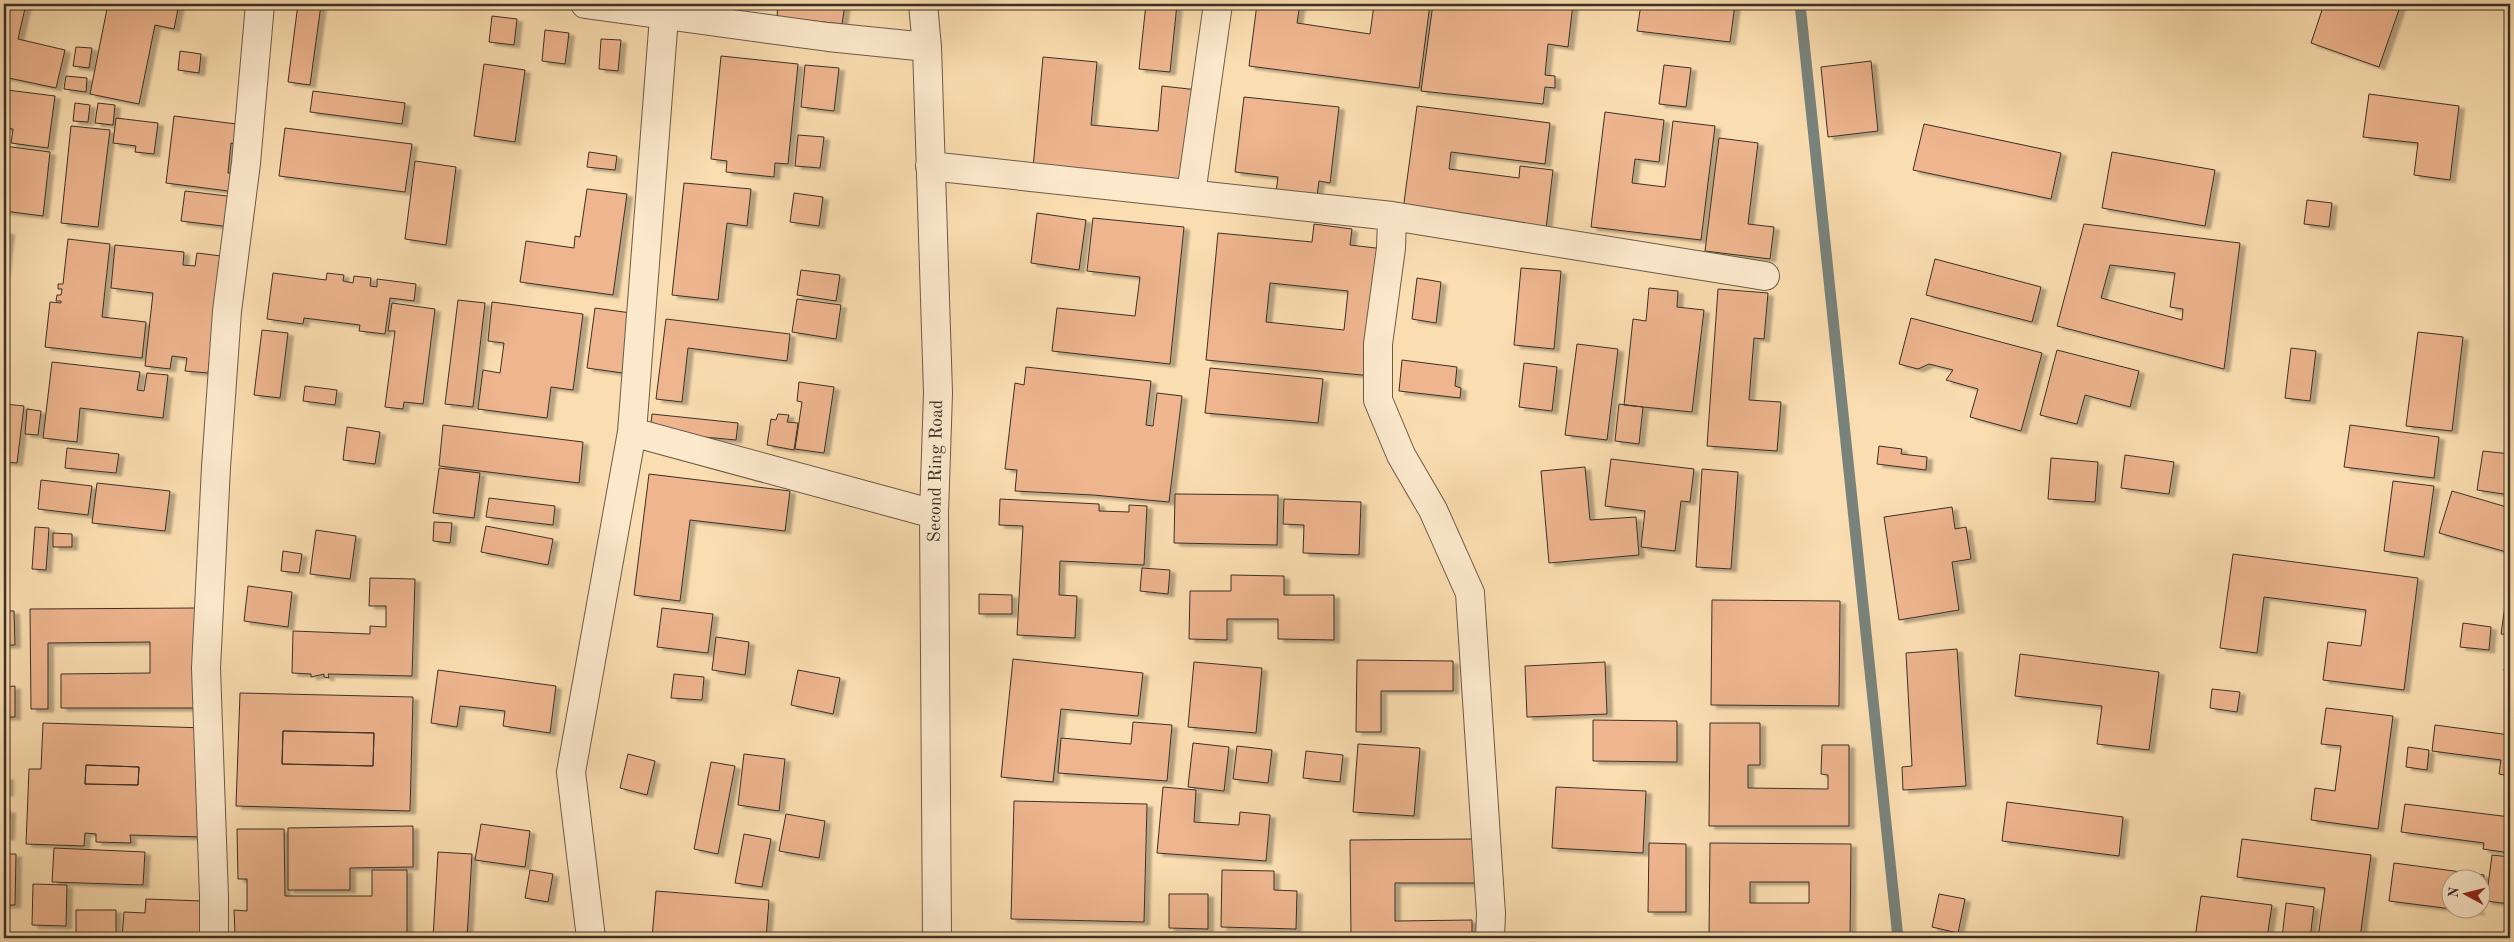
<svg xmlns="http://www.w3.org/2000/svg" width="2514" height="942" font-family="'Old Standard TT',serif">
  <style>
    .lines { fill: none; stroke-linecap: round; stroke-linejoin: round }
    .stream { stroke: #79837c; stroke-width: 11 }
    .building { fill: #eeb58e; stroke: #3b3027; fill-rule: evenodd; filter: url(#shadow) }
    .minor-casing { stroke: #6b5b49; stroke-width: 30 }
    .minor { stroke: #fce9cc; stroke-width: 28 }
    .labels { text-anchor: middle; dominant-baseline: central; stroke-width: 5; stroke-linejoin: round; paint-order: stroke }
    .street-label { font-size: 18px; fill: #3b3027; stroke: #fce9cc }
  </style>
  <defs>
    <filter id="shadow"><feDropShadow dx="5.5" dy="3" stdDeviation="1" flood-color="#0004"/></filter>
  </defs>
  <rect width="100%" height="100%" fill="#faddb0"/>
  <filter id="stains"><feTurbulence type="fractalNoise" baseFrequency=".004" numOctaves="4"/><feColorMatrix values="0 0 0 0 .2 0 0 0 0 .09 0 0 0 0 .02 0 0 0 .5 -.17"/></filter>
  <radialGradient id="worn" r=".72"><stop offset=".6" stop-color="#630" stop-opacity="0"/><stop offset="1" stop-color="#630" stop-opacity=".3"/></radialGradient>
  <g class="lines">
    <path class="stream" d="M1800 4 1898 938"/>
  </g>
  <path class="building" d="M4 4H26L18 39 65 50 56 88 4 77Z
    M108 4H179L174 29 155 25 139 104 90 94Z
    M298 4 321 5 310 85 288 82Z
    M778 4H845L842 24 777 17Z
    M1146 4H1177L1170 72 1139 69Z
    M1257 4H1300L1297 23 1370 34 1374 5 1365 4H1430L1419 88 1249 66Z
    M1433 4H1573L1568 47 1548 44 1545 75 1555 76V88L1545 87 1543 104 1421 91Z
    M1641 4H1735L1730 42 1637 31Z
    M2324 4H2401L2379 67 2311 43Z
    M492 16 517 19 514 45 489 42Z
    M545 30 569 33 565 64 542 61Z
    M601 39 621 40 618 71 599 69Z
    M76 47 92 48 89 68 73 66Z
    M180 51 201 54 199 73 178 70Z
    M721 56 798 64 788 164 775 163 774 177 726 172 727 161 711 159Z
    M1043 57 1097 62 1091 125 1158 131 1162 86 1198 90 1190 183 1033 168Z
    M1871 61 1878 131 1828 137 1821 67Z
    M484 64 525 70 515 142 474 136Z
    M805 65 839 68 834 111 801 107Z
    M1664 65 1691 68 1686 107 1659 104Z
    M66 76 87 78 86 92 64 89Z
    M7 90 55 96 48 148 11 143 13 129 4 128Z
    M313 91 405 103 402 124 310 112Z
    M2369 94 2459 106 2450 180 2414 175 2418 143 2363 137Z
    M1244 97 1339 107 1330 183 1319 181 1317 196 1276 192 1278 177 1235 172Z
    M75 103 90 105 88 122 73 121Z
    M98 103 115 105 113 125 95 123Z
    M1417 106 1550 123 1545 164 1451 152 1449 169 1519 178 1520 166 1553 170 1546 229 1403 210Z
    M1605 112 1664 120 1659 162 1635 159 1632 183 1665 187 1673 121 1715 126 1701 240 1591 227Z
    M174 116 244 125 241 145 231 143 228 173 238 174 236 192 166 183Z
    M116 118 158 123 154 154 135 152 136 146 113 143Z
    M1924 124 2061 153 2051 199 1913 170Z
    M71 126 110 130 98 227 61 223Z
    M285 128 412 144 405 192 279 176Z
    M798 135 824 137 820 168 795 166Z
    M1719 138 1758 143 1748 224 1774 227 1770 259 1705 251Z
    M4 146 50 152 43 216 4 211Z
    M589 152 617 156 615 170 587 167Z
    M2112 152 2215 170 2205 226 2102 208Z
    M415 161 456 167 446 245 405 239Z
    M684 183 751 189 747 226 727 223 718 300 672 295Z
    M587 189 627 194 613 295 520 282 526 241 574 248 575 236 580 237Z
    M185 191 235 197 231 227 181 221Z
    M794 193 823 197 819 226 790 222Z
    M2307 200 2332 203 2329 227 2304 224Z
    M1037 213 1086 220 1079 270 1031 263Z
    M1093 218 1184 227 1170 364 1052 351 1057 308 1135 316 1140 277 1087 271Z
    M1314 224 1352 229 1350 245 1384 249 1372 376 1206 360 1218 233 1312 242ZM1270 283 1348 291 1344 330 1266 322Z
    M2084 224 2240 243 2224 369 2057 326ZM2110 265 2175 273 2170 307 2183 309 2182 320 2101 298Z
    M4 231 9 232 4 275Z
    M68 239 110 244 102 317 146 322 142 358 45 347 50 302 61 303V301H56L57 295H61L62 289H58V284H63Z
    M115 245 184 252 183 265 195 266 197 253 221 256 208 373 185 371 187 358 172 356 170 369 145 366 153 293 111 288Z
    M1935 259 2041 287 2032 322 1926 295Z
    M1521 268 1561 271 1554 349 1514 345Z
    M801 270 840 275 836 301 797 295Z
    M273 273 326 280 327 273 344 275 343 281 353 283 354 276 371 278 370 286 377 287V279L416 284 414 301 390 298 385 334 359 331 360 325 304 318 303 324 267 319Z
    M1417 278 1441 282 1436 323 1412 319Z
    M1649 288 1678 291 1677 307 1704 310 1692 412 1624 405 1633 319 1646 321Z
    M1718 289 1768 293 1764 339 1754 338 1749 400 1781 402 1777 451 1707 446Z
    M797 299 841 305 836 339 792 332Z
    M458 300 485 303 473 407 445 404Z
    M492 302 583 314 573 390 551 387 547 418 478 409 483 370 500 373 504 343 488 341Z
    M392 303 435 309 423 404 404 402 403 409 385 407 395 331H388Z
    M595 308 631 313 623 373 587 368Z
    M1911 318 2042 353 2021 431 1970 417 1978 389 1946 380 1953 370 1929 364 1918 369 1899 364Z
    M666 319 790 334 787 361 688 348 682 402 656 399Z
    M262 330 288 333 280 398 254 395Z
    M2418 332 2463 337 2452 431 2406 426Z
    M1577 344 1618 349 1607 440 1565 435Z
    M2291 348 2316 351 2310 401 2285 398Z
    M2057 350 2139 371 2130 407 2085 395 2077 424 2040 415Z
    M1402 360 1457 367 1455 386 1461 388 1460 398 1399 391Z
    M52 362 140 372 137 390 144 391 147 373 168 375 163 418 80 408 77 442 43 438Z
    M1524 363 1557 367 1552 411 1519 407Z
    M1026 367 1151 381 1146 425 1153 426 1157 393 1182 396 1169 502 1093 495 1015 491 1017 470 1005 469 1015 383 1024 385Z
    M1210 368 1323 379 1318 423 1205 413Z
    M799 382 834 387 824 453 795 449 802 402 797 401Z
    M305 386 337 390 335 405 303 401Z
    M4 404 24 406 17 463 4 462Z
    M1619 404 1643 407 1639 444 1615 441Z
    M27 409 41 411 38 435 25 434Z
    M652 414 738 423 736 440 650 432Z
    M778 414 789 415 787 422 798 423 794 450 767 445 771 419 776 420Z
    M443 425 583 442 579 483 439 466Z
    M2350 425 2439 437 2434 478 2344 467Z
    M347 427 380 432 375 464 343 460Z
    M1879 446 1902 449 1901 454 1927 457 1926 470 1877 464Z
    M67 448 119 454 116 473 65 468Z
    M2483 451 2510 454V495L2477 490Z
    M2125 455 2174 462 2169 494 2121 488Z
    M2051 458 2098 462 2095 502 2048 499Z
    M1611 459 1694 469 1690 502 1681 501 1675 551 1641 547 1645 511 1605 506Z
    M1585 467 1590 520 1636 517 1639 555 1549 563 1541 471Z
    M439 468 480 473 474 518 433 513Z
    M1702 469 1738 472 1731 569 1696 567Z
    M649 474 790 491 785 531 690 520 680 601 634 595Z
    M41 480 92 486 88 515 38 509Z
    M2393 481 2434 486 2424 557 2384 551Z
    M97 483 170 491 165 531 92 523Z
    M2452 491 2510 508V553L2439 533Z
    M1175 494 1278 495 1277 545 1174 543Z
    M489 498 555 506 553 525 486 517Z
    M1000 499 1099 504V511L1129 512V505L1147 506 1144 565 1060 561 1059 595 1077 596 1075 638 1017 635 1023 526 999 525Z
    M1284 499 1361 502 1359 555 1303 553 1304 525 1283 524Z
    M1952 507 1955 529 1966 527 1971 559 1952 562 1959 610 1899 620 1884 517Z
    M434 522 452 523 450 543 433 541Z
    M486 526 553 539 548 565 481 552Z
    M35 527 49 528 46 570 32 569Z
    M316 530 356 536 350 579 310 574Z
    M53 533 72 534V547H53Z
    M283 551 302 554 299 573 281 571Z
    M2233 554 2418 578 2404 690 2323 680 2328 642 2361 646 2366 610 2264 597 2257 653 2220 648Z
    M1142 568 1170 570 1168 594 1140 591Z
    M1231 575 1284 576V595H1334V640L1278 639V619H1227V640L1189 639 1190 591H1231Z
    M370 578 415 579 412 676 328 674 329 678 324 677V674L311 677V674L292 673 293 631 370 634V626L386 627V606H369Z
    M248 586 292 592 288 627 244 621Z
    M2507 592H2510V635L2501 634Z
    M979 594 1012 595V614H979Z
    M1712 600 1840 601 1839 706 1711 705Z
    M199 608 200 708H61V674L150 673V642L48 643V709H31L30 609Z
    M662 608 713 614 708 653 657 647Z
    M4 611H14L15 645H4Z
    M2463 623 2491 627 2489 650 2460 647Z
    M716 637 749 642 745 675 712 670Z
    M2509 643H2510V672L2504 671Z
    M1957 649 1966 786 1903 790 1902 767 1912 766 1906 653Z
    M2020 654 2159 672 2149 750 2097 744 2102 706 2015 696Z
    M1013 659 1143 673 1138 716 1061 709 1053 782 1001 777Z
    M1357 660 1453 661V691H1381V732H1356Z
    M1194 662 1262 668 1256 733 1188 727Z
    M1605 662 1607 714 1527 717 1525 666Z
    M438 670 556 686 550 733 503 726 505 711 460 706 457 727 431 723Z
    M798 670 840 678 833 714 791 705Z
    M674 674 704 677 702 700 671 698Z
    M15 686V717H4V687Z
    M2212 689 2240 692 2237 712 2210 708Z
    M240 693 413 697 410 811 236 806ZM283 731 374 733 373 766 282 764Z
    M2326 708 2393 716 2378 829 2311 820 2315 788 2335 791 2341 746 2321 744Z
    M1593 720 1677 721V762L1593 761Z
    M1133 722 1172 725 1167 781 1058 773 1061 738 1131 744Z
    M43 723 206 728 202 837 130 835 131 843 96 842V834L85 833 84 846 26 844 29 769H41ZM86 765 139 767 138 785 85 784Z
    M1710 723H1760V765H1748V788L1828 789V775L1821 774 1822 745H1849V826H1709Z
    M2435 725 2510 735V776L2499 774 2501 760 2432 751Z
    M283 731 374 733 373 766 282 764Z
    M1193 743 1229 747 1224 791 1188 787Z
    M1358 744 1420 748 1414 816 1353 812Z
    M1237 746 1272 750 1268 783 1233 779Z
    M2408 747 2429 750 2427 770 2406 767Z
    M1306 751 1343 755 1340 782 1303 778Z
    M628 754 655 761 647 795 620 788Z
    M744 754 785 759 779 811 738 805Z
    M711 762 735 766 718 854 694 849Z
    M86 765 139 767 138 785 85 784Z
    M4 777H8V793H4Z
    M1163 787 1196 790 1194 822 1239 825 1240 812 1270 815 1266 861 1157 853Z
    M1556 787 1646 791 1643 853 1552 848Z
    M1014 801 1147 804 1144 922 1011 919Z
    M2007 802 2123 817 2119 856 2002 841Z
    M2405 804 2510 817V853L2483 849 2484 843 2401 832Z
    M4 810H10L9 837H4Z
    M786 814 825 821 819 858 779 851Z
    M481 824 530 831 525 867 475 860Z
    M413 826V867L350 868V890H288V828Z
    M237 829H284L285 896H372V870H407V934H235L234 910 247 911V879H238Z
    M744 834 771 839 762 887 735 883Z
    M1476 839V883H1395V921L1472 920V938H1351L1350 840Z
    M2242 839 2371 855 2360 938H2318L2325 888 2237 877Z
    M1649 843 1686 844V912H1648Z
    M1710 843 1851 844 1850 938H1709ZM1750 882H1809V903H1750Z
    M54 848 145 852 143 885 52 882Z
    M438 852 472 854 467 938H433Z
    M4 854H16L15 905H4Z
    M2492 855 2510 857V904L2486 901Z
    M2394 863 2484 875 2482 892V880H2452V909L2389 901Z
    M530 870 553 874 548 902 525 898Z
    M1222 870 1274 871V890L1297 891 1296 929 1221 927Z
    M33 884 67 885 66 926 32 925Z
    M656 891 769 900 766 938 697 934 696 938H652Z
    M1169 894H1208V929L1169 928Z
    M1939 894 1965 899 1958 933 1932 927Z
    M2201 896 2272 905 2267 938H2195Z
    M146 899 203 901 201 938H122L124 912 145 913Z
    M2286 903 2314 907 2310 938H2282Z
    M76 910H116V938H76Z
    M2456 910H2479V912Z
    M2380 933 2396 935V938H2379Z"/>
  <g class="lines">
    <defs>
      <path id="minor" d="M585 4 828 37 927 47
        M923 4 927 47 938 393 934 514 937 938
        M930 166 1392 216 1765 276
        M1191 194 1218 4
        M1392 216 1391 248 1378 344V400L1401 455 1433 510 1470 593 1491 914 1490 938
        M632 432 934 514
        M214 938V897L206 668 216 467 227 311 246 163 260 4
        M591 938 571 772 632 432 665 4"/>
    </defs>
    <use href="#minor" class="minor-casing"/>
    <use href="#minor" class="minor"/>
  </g>
  <g class="labels">
    <g class="street-label">
      <text transform="translate(936 471) rotate(-89)">Second Ring Road</text>
    </g>
  </g>
  <rect width="2514" height="942" fill="none" stroke="#faddb0" stroke-width="20"/>
  <rect x="5" y="5" width="2504" height="932" fill="none" stroke="#3b3027" stroke-width="2.5"/>
  <rect x="10" y="10" width="2494" height="922" fill="none" stroke="#3b3027"/>
  <g transform="translate(2466 894) rotate(277)"><circle r="24" fill="#fce9cc" stroke="#af9f8a"/>
  <path d="M0-4L9 19L0 12L-9 19Z" fill="#8f2418"/>
  <text y="-8" font-size="14" font-weight="bold" text-anchor="middle" fill="#3b3027">N</text>
  </g>
  <rect width="100%" height="100%" filter="url(#stains)"/>
  <rect width="100%" height="100%" fill="url(#worn)"/>
</svg>
